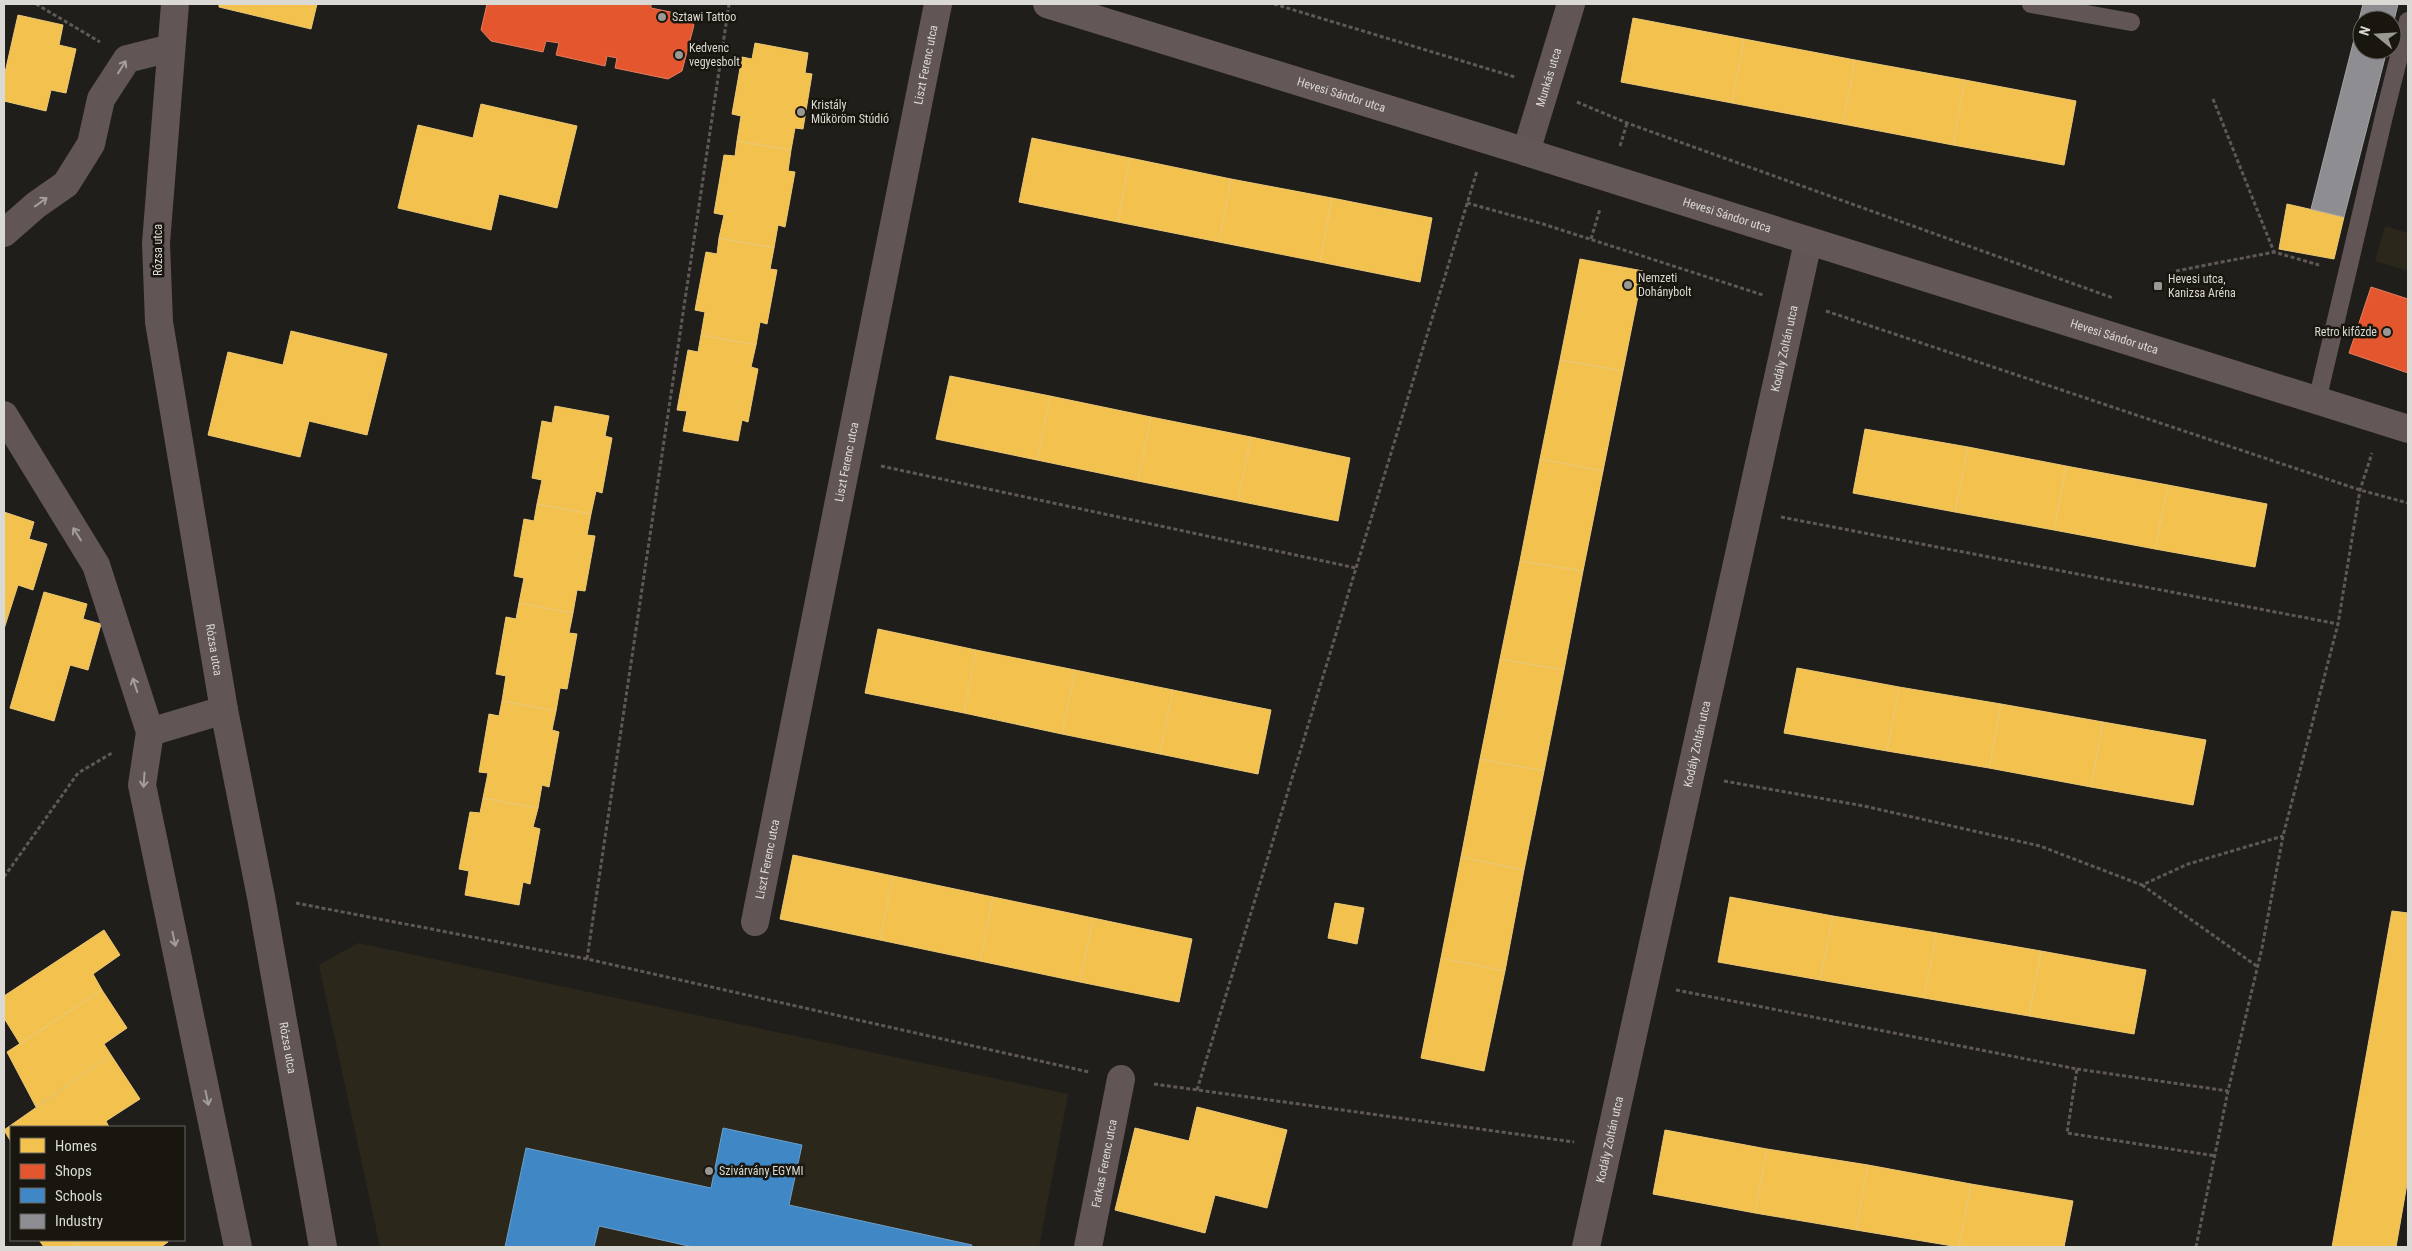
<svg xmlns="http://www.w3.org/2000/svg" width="2412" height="1251" font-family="'Roboto Condensed',sans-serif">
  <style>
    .built { fill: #2c271b }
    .homes { fill: #f2c14e; stroke: #ebc876 }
    .shops { fill: #e4572e; stroke: #e17e60 }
    .schools { fill: #3f88c5; stroke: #6ea0ca }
    .industry { fill: #8d8d92; stroke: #a4a4a6 }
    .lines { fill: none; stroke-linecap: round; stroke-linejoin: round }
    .path { stroke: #5f5857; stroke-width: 3; stroke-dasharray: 4 2.5; stroke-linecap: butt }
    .service { stroke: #615556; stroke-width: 18 }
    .minor { stroke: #615556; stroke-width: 28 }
    .secondary { stroke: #645857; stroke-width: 28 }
    .oneway { stroke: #a49e9b }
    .poi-dot { fill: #9a9893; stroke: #19160f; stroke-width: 2 }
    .labels { text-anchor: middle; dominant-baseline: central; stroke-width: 5; stroke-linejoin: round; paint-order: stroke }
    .poi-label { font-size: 12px; fill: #dbd9d4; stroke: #19160f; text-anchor: start }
    .street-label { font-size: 12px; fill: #dbd9d4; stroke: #19160f }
  </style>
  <rect width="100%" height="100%" fill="#201e1b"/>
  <path class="built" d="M2385 226 2408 233V271L2375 261Z
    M358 943 1068 1094 1039 1247H380L319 965Z"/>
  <path class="homes" d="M219 4H317L311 29 219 7Z
    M18 15 63 25 59 45 76 49 66 93 51 90 46 111 4 101V77Z
    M1633 18 1744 39 1732 103 1621 82Z
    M1744 39 1855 60 1843 124 1732 103Z
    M755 43 808 53 805 73 812 74 803 129 795 128 791 150 737 141 741 116 732 114 742 57 752 59Z
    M1855 60 1965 80 1953 145 1843 124Z
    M1965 80 2076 101 2064 165 1953 145Z
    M481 104 577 126 557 208 499 194 491 230 398 208 418 125 473 138Z
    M1032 138 1130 158 1118 222 1019 202Z
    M737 141 791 150 788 171 795 172 785 227 778 225 774 248 719 238 724 215 714 213 724 155 735 156Z
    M1130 158 1231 179 1219 242 1118 222Z
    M1231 179 1332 198 1320 262 1219 242Z
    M1332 198 1432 218 1420 282 1320 262Z
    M2287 204 2344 217 2334 259 2279 249Z
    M719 238 774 248 770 269 777 270 767 324 760 322 756 345 701 335 705 312 695 310 706 252 717 254Z
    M1580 259 1643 271 1623 371 1560 360Z
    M291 331 387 354 367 435 309 421 300 457 208 435 228 352 283 365Z
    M701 335 756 345 751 367 758 369 748 422 742 420 738 441 683 431 687 411 677 410 688 350 698 352Z
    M1560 360 1623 371 1603 471 1540 459Z
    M950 376 1050 396 1037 460 936 439Z
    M1050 396 1151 417 1138 481 1037 460Z
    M555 406 609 416 605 436 612 438 602 493 596 491 591 514 537 504 542 480 532 478 542 421 552 423Z
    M1151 417 1251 437 1238 501 1138 481Z
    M1865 429 1968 447 1955 512 1853 493Z
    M1251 437 1350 458 1338 521 1238 501Z
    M1968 447 2066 466 2054 530 1955 512Z
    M1540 459 1603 471 1583 571 1520 561Z
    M2066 466 2168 485 2155 549 2054 530Z
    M2168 485 2267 504 2255 567 2155 549Z
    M537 504 591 514 587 535 595 536 585 591 577 590 573 613 519 603 524 578 514 576 524 519 534 521Z
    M4 512 34 522 29 539 47 544 33 590 18 585 4 629Z
    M1520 561 1583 571 1564 670 1500 659Z
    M44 592 87 604 83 619 101 624 88 670 70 665 54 721 10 708Z
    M519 603 573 613 569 633 577 634 567 689 560 688 556 711 502 701 506 676 496 674 506 617 516 619Z
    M878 629 976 650 964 713 865 693Z
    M976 650 1075 670 1062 734 964 713Z
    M1500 659 1564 670 1544 771 1480 759Z
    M1797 668 1899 687 1887 751 1784 733Z
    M1075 670 1173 690 1160 754 1062 734Z
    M1899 687 2001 704 1989 768 1887 751Z
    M1173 690 1271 710 1258 774 1160 754Z
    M502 701 556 711 552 730 559 732 549 787 542 785 538 808 483 798 488 773 479 772 489 714 499 716Z
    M2001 704 2103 722 2091 787 1989 768Z
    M2103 722 2206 740 2193 805 2091 787Z
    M1480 759 1544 771 1524 870 1461 857Z
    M483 798 538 808 533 827 540 829 530 884 523 882 519 905 465 895 469 871 459 869 470 812 480 813Z
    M793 855 893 876 880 940 780 919Z
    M1461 857 1524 870 1505 971 1441 958Z
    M893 876 993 897 980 961 880 940Z
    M993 897 1093 918 1080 982 980 961Z
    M1730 897 1833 916 1820 980 1718 962Z
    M1335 903 1364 908 1357 944 1328 938Z
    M2392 911 2408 913V1178L2396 1247H2332Z
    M1833 916 1937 933 1924 998 1820 980Z
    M1093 918 1192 939 1179 1002 1080 982Z
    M104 930 120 955 93 974 102 990 20 1044 4 1018V996Z
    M1937 933 2041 951 2029 1016 1924 998Z
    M2041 951 2146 970 2134 1034 2029 1016Z
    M1441 958 1505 971 1484 1071 1421 1058Z
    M102 990 127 1028 104 1044 111 1055 36 1107 7 1052Z
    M111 1055 140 1099 106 1121 109 1127H11V1142L4 1130Z
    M1197 1107 1287 1130 1267 1208 1215 1195 1205 1233 1115 1210 1135 1128 1189 1141Z
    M1665 1130 1767 1149 1755 1213 1653 1194Z
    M1767 1149 1868 1165 1856 1230 1755 1213Z
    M1868 1165 1971 1184 1959 1247 1856 1230Z
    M1971 1184 2073 1201 2064 1247H1959Z
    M39 1240H83L72 1247H44Z
    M83 1240H167L168 1242 161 1247H72Z"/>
  <path class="shops" d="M487 4H651V8L685 15 694 25 682 71 668 79 615 68 617 58 607 56 605 66 556 55 559 43 546 41 543 52 491 41 481 30Z
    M2371 287 2408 299V373L2349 353Z"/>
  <path class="schools" d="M723 1128 802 1145 789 1205 972 1245 971 1247H693L599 1226 594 1247H505L526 1148 711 1188Z"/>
  <path class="industry" d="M2363 4H2398L2392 29V20H2362V50H2387L2344 217 2311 209Z"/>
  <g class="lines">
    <path class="path" d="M36 4 100 42
      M1274 4 1515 77
      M2213 99 2274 252 2319 265
      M1577 102 1627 123 2113 298
      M1620 146 1627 123
      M1467 203 1543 224 1763 295
      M1591 239 1600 209
      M2176 271 2274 252
      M1826 311 2360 490 2408 503
      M881 466 1356 568
      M1781 517 2338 624
      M1724 781 1864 806 2040 846 2142 885 2188 864 2283 836
      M4 877 78 773 112 753
      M2142 885 2258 967
      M296 903 587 959 1089 1072
      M587 959 729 4
      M1676 990 2077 1069 2067 1133 2216 1156
      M2077 1069 2228 1091
      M1154 1084 1574 1142
      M1197 1090 1477 171
      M2196 1247 2228 1091 2262 948 2283 836 2338 624 2360 490 2372 453"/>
    <path class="service" d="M2031 4 2131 22
      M2317 401 2385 112 2408 21"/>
    <g class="minor">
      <path id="s1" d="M175 4 156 243 159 322 224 710 261 897 323 1247"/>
      <path id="s2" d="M1526 152 1571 4"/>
      <path d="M4 233 36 205 66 184 91 144 101 99 127 59 171 48"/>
      <path d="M4 415 96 565 150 732 142 785 238 1247"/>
      <path d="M150 732 224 710"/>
      <path id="s3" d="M755 922 938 4"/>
      <path id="s4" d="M1088 1247 1121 1079"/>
      <path id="s5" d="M1586 1247 1808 242"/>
    </g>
    <path class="secondary" id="s6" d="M1047 4 1488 140 2408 429"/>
  </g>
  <defs><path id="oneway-shaft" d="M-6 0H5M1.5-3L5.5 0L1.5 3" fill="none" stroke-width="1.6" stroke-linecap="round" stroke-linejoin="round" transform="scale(1.25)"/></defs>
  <g class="oneway">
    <use href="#oneway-shaft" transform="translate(122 67) rotate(-58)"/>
    <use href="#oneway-shaft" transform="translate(41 202) rotate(-36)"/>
    <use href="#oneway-shaft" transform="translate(77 534) rotate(-122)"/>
    <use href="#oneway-shaft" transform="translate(135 685) rotate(-108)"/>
    <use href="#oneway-shaft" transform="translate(144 780) rotate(94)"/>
    <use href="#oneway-shaft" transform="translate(174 939) rotate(78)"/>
    <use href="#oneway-shaft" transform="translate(207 1098) rotate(78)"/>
  </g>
  <g class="poi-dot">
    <circle cx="662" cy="17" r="5"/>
    <circle cx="679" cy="55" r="5"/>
    <circle cx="801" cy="112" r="5"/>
    <circle cx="1628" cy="285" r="5"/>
    <rect x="2153" y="281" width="10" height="10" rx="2.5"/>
    <circle cx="2387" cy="332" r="5"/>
    <circle cx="709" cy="1171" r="5"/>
  </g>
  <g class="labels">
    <g class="poi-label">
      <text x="672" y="17">Sztawi Tattoo</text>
      <text x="689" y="48">Kedvenc<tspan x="689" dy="14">vegyesbolt</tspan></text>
      <text x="811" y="105">Kristály<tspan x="811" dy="14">Műköröm Stúdió</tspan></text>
      <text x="1638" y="278">Nemzeti<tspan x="1638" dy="14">Dohánybolt</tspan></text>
      <text x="2168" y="279">Hevesi utca,<tspan x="2168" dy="14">Kanizsa Aréna</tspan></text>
      <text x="2377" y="332" text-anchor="end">Retro kifőzde</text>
      <text x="719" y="1171">Szivárvány EGYMI</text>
    </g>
    <g class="street-label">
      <text stroke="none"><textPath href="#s3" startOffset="874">Liszt Ferenc utca</textPath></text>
      <text stroke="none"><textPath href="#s2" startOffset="78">Munkás utca</textPath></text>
      <text stroke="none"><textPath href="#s6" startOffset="308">Hevesi Sándor utca</textPath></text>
      <text stroke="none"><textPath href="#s6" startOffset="712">Hevesi Sándor utca</textPath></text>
      <text transform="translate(158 250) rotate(-90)">Rózsa utca</text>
      <text stroke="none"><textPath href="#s6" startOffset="1118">Hevesi Sándor utca</textPath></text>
      <text stroke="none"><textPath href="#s5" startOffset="920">Kodály Zoltán utca</textPath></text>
      <text stroke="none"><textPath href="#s3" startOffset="469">Liszt Ferenc utca</textPath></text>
      <text stroke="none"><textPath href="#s1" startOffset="651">Rózsa utca</textPath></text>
      <text stroke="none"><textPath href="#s5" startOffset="515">Kodály Zoltán utca</textPath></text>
      <text stroke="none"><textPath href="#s3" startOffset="64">Liszt Ferenc utca</textPath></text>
      <text stroke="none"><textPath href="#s1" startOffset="1056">Rózsa utca</textPath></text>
      <text stroke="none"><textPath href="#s5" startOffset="110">Kodály Zoltán utca</textPath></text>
      <text stroke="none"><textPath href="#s4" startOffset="85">Farkas Ferenc utca</textPath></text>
    </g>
  </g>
  <rect width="2412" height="1251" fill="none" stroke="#dbd9d4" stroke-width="10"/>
  <rect x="10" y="1126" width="175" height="115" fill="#19160f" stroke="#67645e"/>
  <rect x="20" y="1138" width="25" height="15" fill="#f2c14e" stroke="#67645e"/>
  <text x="55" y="1151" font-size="15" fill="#dbd9d4">Homes</text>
  <rect x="20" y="1164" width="25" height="15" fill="#e4572e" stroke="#67645e"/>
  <text x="55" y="1176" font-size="15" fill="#dbd9d4">Shops</text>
  <rect x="20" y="1188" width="25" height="15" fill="#3f88c5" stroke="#67645e"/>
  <text x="55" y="1201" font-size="15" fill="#dbd9d4">Schools</text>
  <rect x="20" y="1214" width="25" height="15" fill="#8d8d92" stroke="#67645e"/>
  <text x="55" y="1226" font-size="15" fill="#dbd9d4">Industry</text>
  <g transform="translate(2377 35) rotate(288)"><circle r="24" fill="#19160f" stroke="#67645e"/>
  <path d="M0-4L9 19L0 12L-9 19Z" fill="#9a9893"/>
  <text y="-8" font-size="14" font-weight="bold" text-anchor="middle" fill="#dbd9d4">N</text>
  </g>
</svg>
